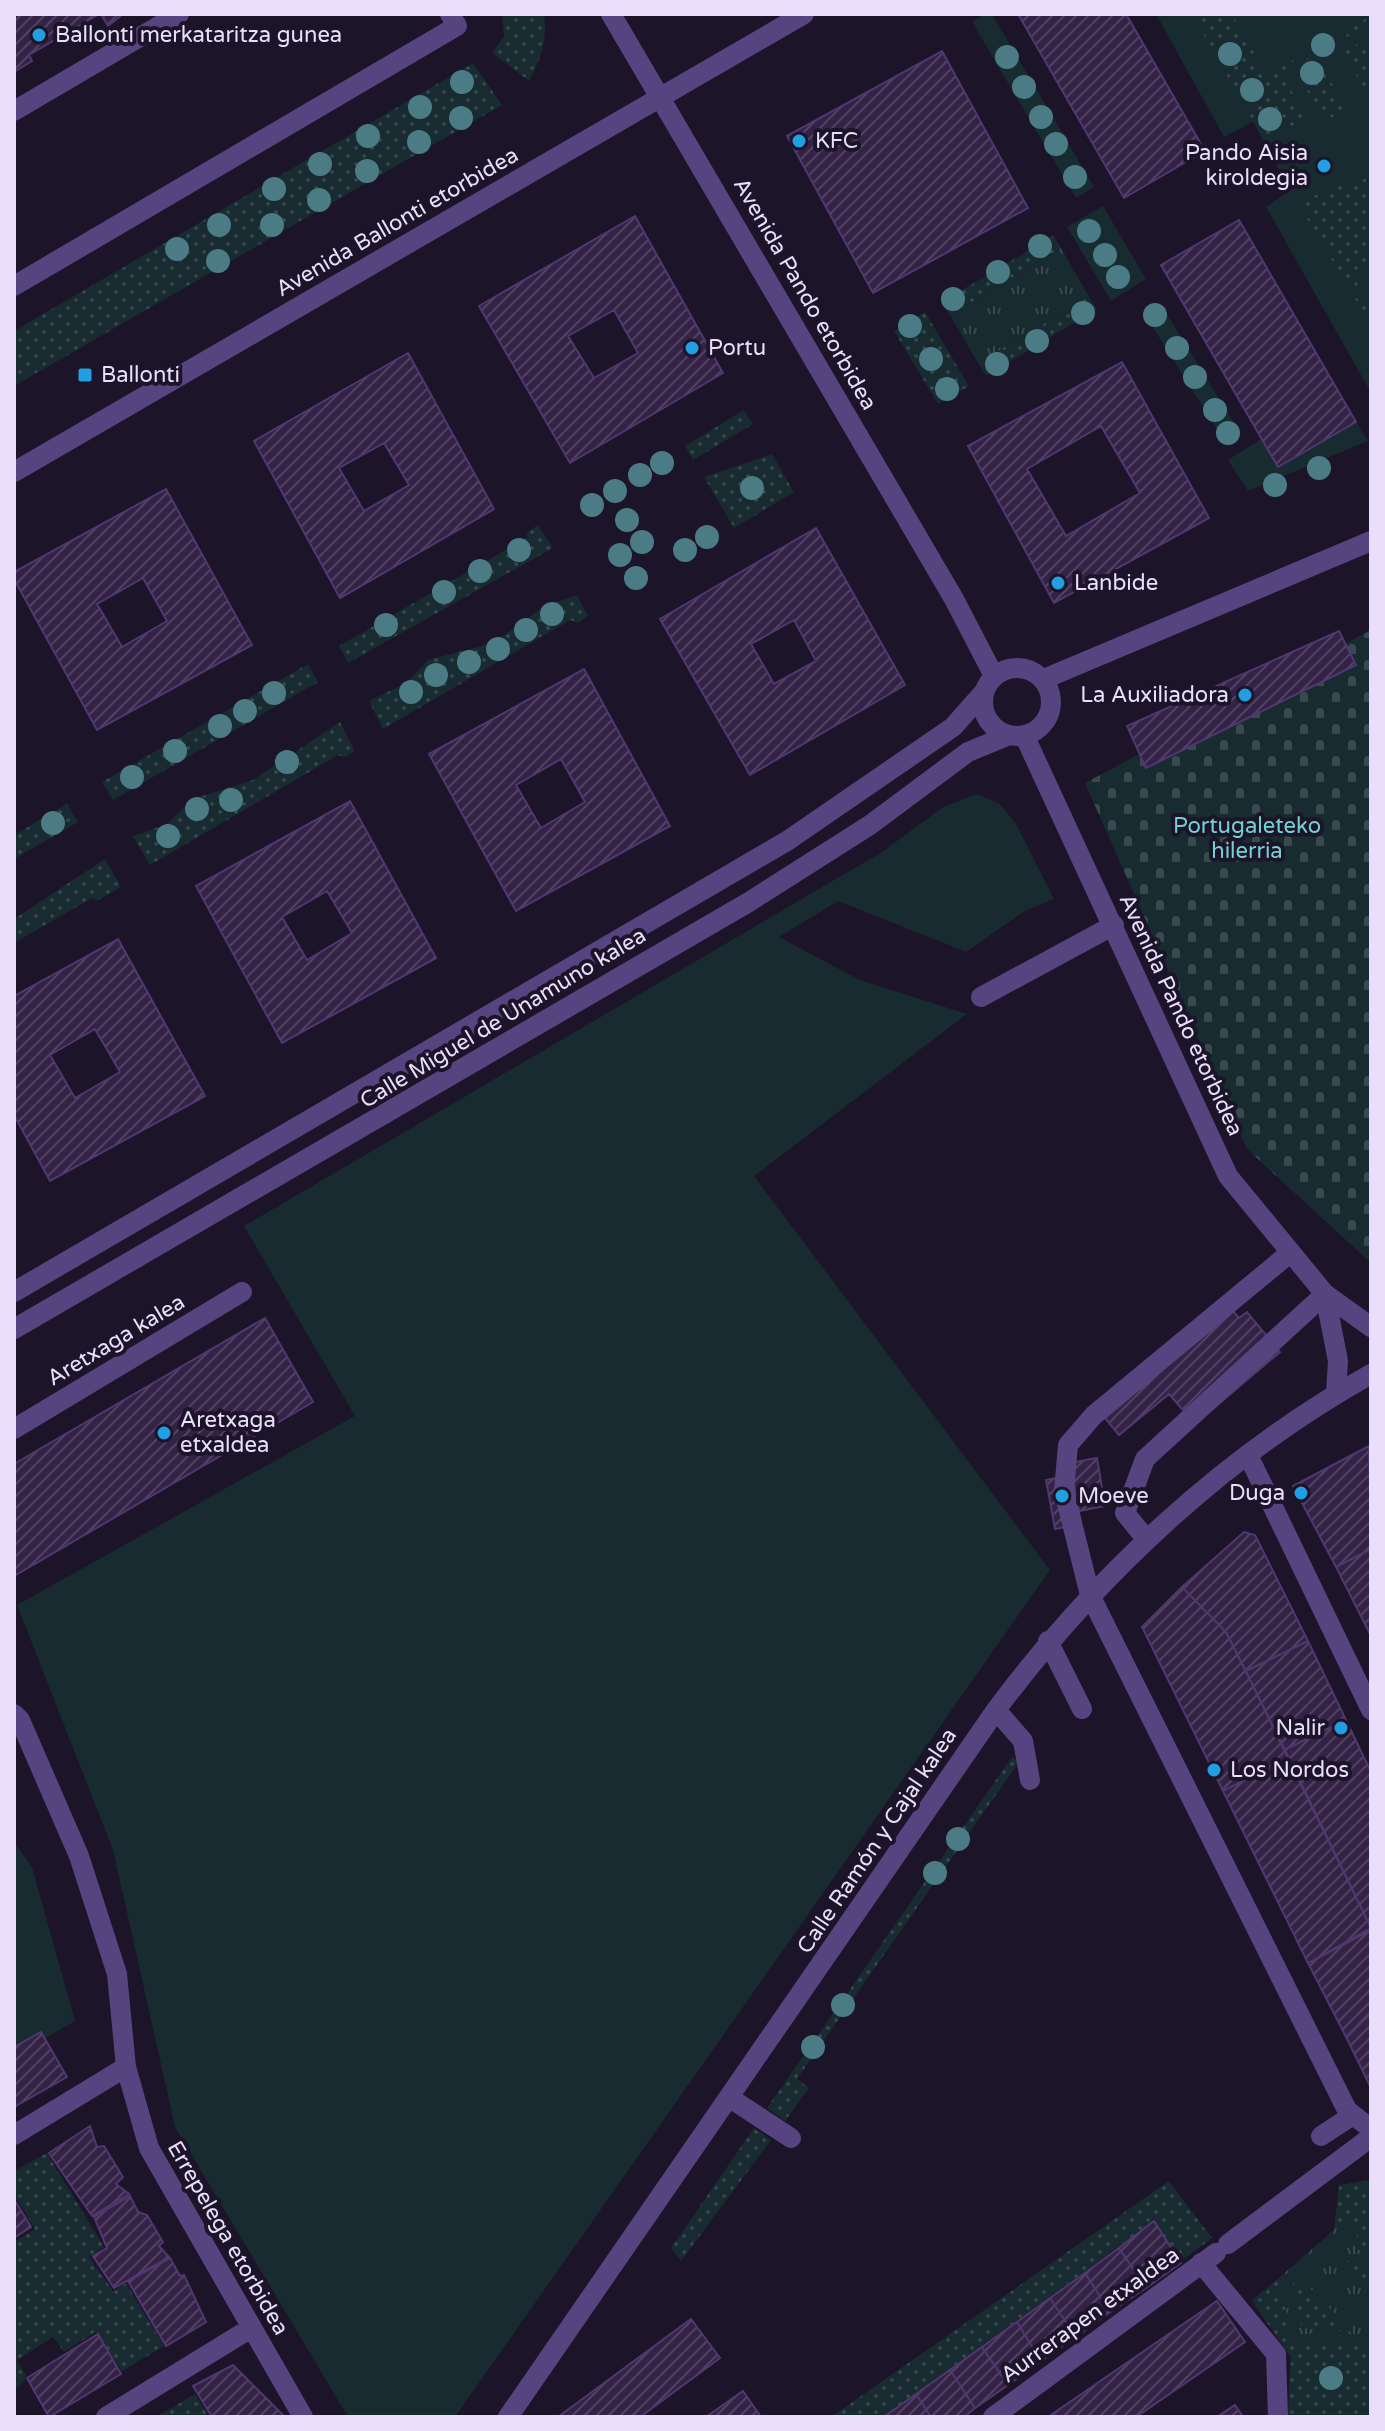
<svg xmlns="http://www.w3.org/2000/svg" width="1385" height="2431" font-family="'Varela Round',sans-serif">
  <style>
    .grass { fill: #172b31 }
    .cemetery { fill: url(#cemetery-stones) }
    .park { fill: url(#park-tufts) }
    .garden { fill: url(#garden-dots) }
    .building { fill: url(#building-hatch); stroke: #51376f; stroke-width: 2; fill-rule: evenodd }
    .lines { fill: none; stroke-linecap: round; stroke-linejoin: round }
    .minor { stroke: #564481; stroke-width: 20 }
    .tree { fill: #4b7c86 }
    .poi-dot { fill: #229ee3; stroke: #1c1428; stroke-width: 3 }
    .labels { text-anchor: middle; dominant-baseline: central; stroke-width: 8; stroke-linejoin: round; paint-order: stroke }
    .poi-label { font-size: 22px; fill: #e9defb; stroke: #1c1428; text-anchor: start }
    .street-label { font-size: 22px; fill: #e9defb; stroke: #1c1428 }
    .park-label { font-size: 22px; fill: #72d2d3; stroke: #1c1428 }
  </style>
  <defs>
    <pattern id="cemetery-stones" width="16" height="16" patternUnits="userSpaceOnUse" patternTransform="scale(2)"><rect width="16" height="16" fill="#172b31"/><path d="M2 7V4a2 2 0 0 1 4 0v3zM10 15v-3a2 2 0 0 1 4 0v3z" fill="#394950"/></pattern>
    <pattern id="park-tufts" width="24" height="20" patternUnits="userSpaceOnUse" patternTransform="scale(2)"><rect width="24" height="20" fill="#172b31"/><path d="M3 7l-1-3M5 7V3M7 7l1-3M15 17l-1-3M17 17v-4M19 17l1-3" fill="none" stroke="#394950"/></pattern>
    <pattern id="garden-dots" width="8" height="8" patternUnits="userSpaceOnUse" patternTransform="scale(2)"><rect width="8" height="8" fill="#172b31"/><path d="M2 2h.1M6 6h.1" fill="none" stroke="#394950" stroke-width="1.8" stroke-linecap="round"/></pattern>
    <pattern id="building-hatch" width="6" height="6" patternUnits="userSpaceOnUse" patternTransform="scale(2)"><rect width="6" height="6" fill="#332246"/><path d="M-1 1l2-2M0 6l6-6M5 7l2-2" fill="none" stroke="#514262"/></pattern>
  </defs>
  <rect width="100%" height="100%" fill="#1c1428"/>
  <path class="grass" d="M985 14H992L1094 187 1076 198 972 22Z
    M1156 14H1371V393L1266 207 1290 190 1253 122 1224 137Z
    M1103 206 1146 279 1111 301 1067 227Z
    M1160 303 1241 434 1226 444 1144 313Z
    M1356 422 1368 441 1248 491 1228 460 1261 439 1278 467Z
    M977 794 1000 804 1016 824 1054 899 1025 911 966 952 838 901 779 937 860 980 967 1014 754 1176 1050 1570 455 2417H348L175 2127 113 1850 17 1605 355 1416 244 1226 882 852 943 807Z
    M14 1841 32 1867 75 2021 14 2056Z"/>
  <path class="cemetery" d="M1371 630V1263L1247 1149 1085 783Z"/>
  <path class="park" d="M1061 248 1089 297 978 363 950 315Z
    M1371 2180V2417H1288L1291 2357 1252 2301 1334 2230 1339 2185Z"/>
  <path class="garden" d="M502 14H544C548 39 541 59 529 81L492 53 504 36Z
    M1192 14H1232L1267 75 1371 16V23L1282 74 1306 117 1265 142Z
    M1364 40 1371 51V100L1343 53Z
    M1317 59 1347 108 1326 121 1295 72Z
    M473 63 502 105 14 386V331Z
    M1371 175V276L1362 266 1351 273 1365 297 1371 294V325L1299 205 1345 178 1351 187Z
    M1053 236 1061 248 950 315 942 302Z
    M1089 297 1097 309 986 376 978 363Z
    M925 312 969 386 938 404 894 331Z
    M744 410 753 424 693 460 685 446Z
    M772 454 794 492 734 528 704 477Z
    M538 525 553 548 348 663 339 646 528 537 526 533Z
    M577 595 588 616 578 623 570 620 383 729 369 701 406 683 428 660 493 643 545 606Z
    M308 664 318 682 113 800 102 782Z
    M340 722 355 751 346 757 338 755 150 865 133 836 167 824 193 799 253 780Z
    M67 804 78 822 14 859V835Z
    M105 859 121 887 98 900 92 898 14 943V919Z
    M1012 1757 1019 1762 797 2079 809 2088 785 2121 767 2108Z
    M754 2128 771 2140 681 2261 671 2248Z
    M47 2153 104 2247 89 2257 113 2291 126 2283 164 2346 122 2371 96 2332 64 2352 53 2337 17 2360 26 2375 24 2382 14 2390V2242L35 2229 14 2195V2171Z
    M1371 2180V2250H1357V2227L1335 2223 1339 2185Z
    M1169 2181 1212 2238 1180 2262 1154 2221 884 2417H831Z
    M1337 2260 1371 2263V2298Z
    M1290 2268 1353 2332 1302 2328Z
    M1280 2277 1290 2335 1297 2343 1364 2345 1371 2352V2417H1288L1291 2357 1252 2301Z
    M195 2394 209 2417H156Z"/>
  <path class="building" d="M14 14H99L29 55 32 61 14 72Z
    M101 14H123L108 26Z
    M1018 14H1126L1205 151 1124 198Z
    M942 51 1028 208 873 293 787 136Z
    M635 216 723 373 570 463 479 306ZM614 310 638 353 594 378 568 336Z
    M1239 220 1356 422 1278 467 1161 265Z
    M408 353 494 509 340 598 254 441ZM384 443 409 485 364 511 339 468Z
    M1122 362 1209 518 1054 603 968 446ZM1101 426 1140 493 1066 536 1027 469Z
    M166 489 252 645 97 730 14 579V572ZM143 578 167 621 122 647 97 604Z
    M816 528 905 685 750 775 660 619ZM794 620 816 661 774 684 751 644Z
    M1339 631 1356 665 1146 768 1127 726Z
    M584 669 670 826 516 911 429 754ZM561 759 585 802 541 828 516 785Z
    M350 801 436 958 282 1043 196 886ZM327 891 352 933 307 960 282 917Z
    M118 939 205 1096 50 1181 14 1115V996ZM95 1029 120 1072 75 1098 50 1055Z
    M1232 1310 1239 1318 1247 1312 1280 1352 1195 1424 1169 1394 1119 1435 1105 1418Z
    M265 1318 313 1402 14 1576V1464Z
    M1369 1446 1371 1549 1336 1567 1293 1486Z
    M1097 1458 1105 1506 1079 1511 1070 1463Z
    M1072 1475 1081 1524 1055 1529 1046 1480Z
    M1244 1532 1255 1535 1308 1641 1246 1671 1226 1632 1182 1587Z
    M1371 1549V1636L1336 1567Z
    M1182 1587 1226 1632 1289 1758 1223 1791 1142 1627Z
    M1308 1641 1346 1720 1284 1750 1246 1671Z
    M1346 1720 1371 1772V1928L1284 1750Z
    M1289 1758 1371 1928 1308 1963 1223 1791Z
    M1371 1930V2011L1346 2037 1308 1963Z
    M1371 2011V2088L1346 2037Z
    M41 2032 67 2077 14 2107V2047Z
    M90 2126 97 2147 104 2146 123 2177 116 2184 129 2194 92 2216 49 2153Z
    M130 2196 138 2212 147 2215 163 2242 159 2246 169 2257 114 2288 93 2256 107 2248 94 2217Z
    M14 2199 31 2227 14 2238Z
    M1154 2221 1181 2263 1146 2288 1119 2248Z
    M1119 2248 1146 2288 1110 2312 1085 2273Z
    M170 2258 180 2276 184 2275 206 2322 166 2346 128 2281Z
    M1085 2273 1110 2312 1076 2337 1050 2298Z
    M1050 2298 1076 2337 1041 2361 1017 2322Z
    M1217 2301 1245 2342 1136 2417H1048Z
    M691 2319 720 2358 640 2417H558Z
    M1017 2322 1041 2361 1008 2385 982 2347Z
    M98 2334 121 2374 49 2417 27 2378Z
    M982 2347 1008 2385 975 2408 950 2370Z
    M233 2365 285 2417H212L193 2386Z
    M950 2370 975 2408 964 2417H931L916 2394Z
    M743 2391 761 2417H706Z
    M916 2394 931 2417H884Z
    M1235 2405 1243 2417H1217Z"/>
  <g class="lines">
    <path class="minor" d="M611 14 954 599 994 676
      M14 111 179 14
      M14 286 457 26 450 14
      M14 472 804 14
      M983 702a34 34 0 1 1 68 0a34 34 0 1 1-68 0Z
      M1044 679 1371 541
      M1025 737 1228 1176 1325 1294 1371 1327
      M981 997 1114 925
      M1290 1253 1094 1415 1068 1445 1064 1491 1090 1595 1347 2110 1371 2129
      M14 1292 787 841 953 727 984 692
      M1325 1294 1338 1361 1336 1393
      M14 1329 749 902 870 825 968 752 1007 736
      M14 1429 242 1292
      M1248 1455 1371 1710
      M1147 1540 1125 1513 1145 1459 1325 1294
      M1048 1641 1082 1709
      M996 1710 1023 1741 1030 1780
      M14 1714 20 1720 79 1856 117 1974 126 2067 149 2148 303 2417
      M730 2098 791 2138
      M14 2135 126 2067
      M1321 2136 1353 2115
      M1228 2244 1371 2137
      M1201 2263 1276 2354 1278 2417
      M106 2417 251 2328
      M508 2417 996 1710C1096 1576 1224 1456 1371 1374
      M993 2417 1216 2253"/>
  </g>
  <g class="tree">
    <circle cx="1323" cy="45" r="12"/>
    <circle cx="1230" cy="54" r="12"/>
    <circle cx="1007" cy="57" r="12"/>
    <circle cx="1312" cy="73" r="12"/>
    <circle cx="462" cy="82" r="12"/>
    <circle cx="1024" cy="87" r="12"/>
    <circle cx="1252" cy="90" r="12"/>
    <circle cx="420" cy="107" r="12"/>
    <circle cx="1041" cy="117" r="12"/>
    <circle cx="461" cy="118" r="12"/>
    <circle cx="1270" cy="119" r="12"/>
    <circle cx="368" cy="136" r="12"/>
    <circle cx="419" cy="142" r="12"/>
    <circle cx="1056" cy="144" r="12"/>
    <circle cx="320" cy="164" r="12"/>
    <circle cx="367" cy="171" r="12"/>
    <circle cx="1075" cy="177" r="12"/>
    <circle cx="274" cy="189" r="12"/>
    <circle cx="319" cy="200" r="12"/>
    <circle cx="219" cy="225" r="12"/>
    <circle cx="272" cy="225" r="12"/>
    <circle cx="1089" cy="231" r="12"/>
    <circle cx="1040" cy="246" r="12"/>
    <circle cx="177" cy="249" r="12"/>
    <circle cx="1105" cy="255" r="12"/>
    <circle cx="218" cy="261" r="12"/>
    <circle cx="998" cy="272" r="12"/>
    <circle cx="1118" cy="277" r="12"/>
    <circle cx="953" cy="299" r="12"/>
    <circle cx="1083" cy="313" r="12"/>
    <circle cx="1155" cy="315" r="12"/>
    <circle cx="910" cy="326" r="12"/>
    <circle cx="1037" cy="341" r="12"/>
    <circle cx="1177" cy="348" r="12"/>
    <circle cx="931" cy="359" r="12"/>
    <circle cx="997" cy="364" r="12"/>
    <circle cx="1195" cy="377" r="12"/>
    <circle cx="947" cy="389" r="12"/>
    <circle cx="1215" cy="410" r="12"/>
    <circle cx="1228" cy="433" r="12"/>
    <circle cx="662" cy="463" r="12"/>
    <circle cx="1319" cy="468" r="12"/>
    <circle cx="640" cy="475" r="12"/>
    <circle cx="1275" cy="485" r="12"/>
    <circle cx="752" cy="488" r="12"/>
    <circle cx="615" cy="491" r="12"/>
    <circle cx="592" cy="505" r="12"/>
    <circle cx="627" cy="520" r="12"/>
    <circle cx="707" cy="537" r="12"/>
    <circle cx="642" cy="542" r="12"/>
    <circle cx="519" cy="550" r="12"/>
    <circle cx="685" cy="550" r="12"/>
    <circle cx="620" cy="555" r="12"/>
    <circle cx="480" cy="571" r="12"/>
    <circle cx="636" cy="578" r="12"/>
    <circle cx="444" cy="592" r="12"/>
    <circle cx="552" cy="614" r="12"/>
    <circle cx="386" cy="625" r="12"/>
    <circle cx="526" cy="630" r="12"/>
    <circle cx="498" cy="649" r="12"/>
    <circle cx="469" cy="662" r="12"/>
    <circle cx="436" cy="675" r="12"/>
    <circle cx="411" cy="692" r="12"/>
    <circle cx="274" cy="693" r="12"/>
    <circle cx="245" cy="711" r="12"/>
    <circle cx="220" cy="726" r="12"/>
    <circle cx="175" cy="751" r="12"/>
    <circle cx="287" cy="762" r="12"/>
    <circle cx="132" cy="777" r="12"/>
    <circle cx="231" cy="800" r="12"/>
    <circle cx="197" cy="809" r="12"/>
    <circle cx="53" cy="823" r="12"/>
    <circle cx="168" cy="836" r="12"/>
    <circle cx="958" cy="1839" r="12"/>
    <circle cx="935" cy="1873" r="12"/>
    <circle cx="843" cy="2005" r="12"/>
    <circle cx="813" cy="2047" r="12"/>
    <circle cx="1331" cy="2378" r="12"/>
  </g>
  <g class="poi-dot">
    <circle cx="39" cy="35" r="8"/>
    <circle cx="799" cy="141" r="8"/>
    <circle cx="1324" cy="166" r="8"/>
    <circle cx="692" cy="348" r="8"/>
    <rect x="77" y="367" width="16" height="16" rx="4"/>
    <circle cx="1058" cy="583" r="8"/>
    <circle cx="1245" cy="695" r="8"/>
    <circle cx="164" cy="1433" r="8"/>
    <circle cx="1301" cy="1493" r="8"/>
    <circle cx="1062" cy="1496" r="8"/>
    <circle cx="1341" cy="1728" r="8"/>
    <circle cx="1214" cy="1770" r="8"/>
  </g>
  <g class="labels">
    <g class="poi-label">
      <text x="55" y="35">Ballonti merkataritza gunea</text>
      <text x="815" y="141">KFC</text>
      <text x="1308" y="153" text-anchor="end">Pando Aisia<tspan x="1308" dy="25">kiroldegia</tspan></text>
      <text x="708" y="348">Portu</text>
      <text x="101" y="375">Ballonti</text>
      <text x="1074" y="583">Lanbide</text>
      <text x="1229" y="695" text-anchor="end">La Auxiliadora</text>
      <text x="180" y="1420">Aretxaga<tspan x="180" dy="25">etxaldea</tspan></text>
      <text x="1285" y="1493" text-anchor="end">Duga</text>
      <text x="1078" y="1496">Moeve</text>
      <text x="1325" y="1728" text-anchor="end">Nalir</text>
      <text x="1230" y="1770">Los Nordos</text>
    </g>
    <g class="street-label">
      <text transform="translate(397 222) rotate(-30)">Avenida Ballonti etorbidea</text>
      <text transform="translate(805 294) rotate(60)">Avenida Pando etorbidea</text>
      <text transform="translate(1181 1015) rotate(65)">Avenida Pando etorbidea</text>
      <text transform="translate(503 1018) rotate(-31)">Calle Miguel de Unamuno kalea</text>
      <text transform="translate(116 1340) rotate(-31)">Aretxaga kalea</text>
      <text transform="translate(877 1841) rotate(-56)">Calle Ramón y Cajal kalea</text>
      <text transform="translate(228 2238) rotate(60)">Errepelega etorbidea</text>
      <text transform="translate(1090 2315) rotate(-36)">Aurrerapen etxaldea</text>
    </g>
    <g class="park-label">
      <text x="1247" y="826">Portugaleteko<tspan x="1247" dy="25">hilerria</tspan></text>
    </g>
  </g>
  <rect width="1385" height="2431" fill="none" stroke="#e9defb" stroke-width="32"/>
</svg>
